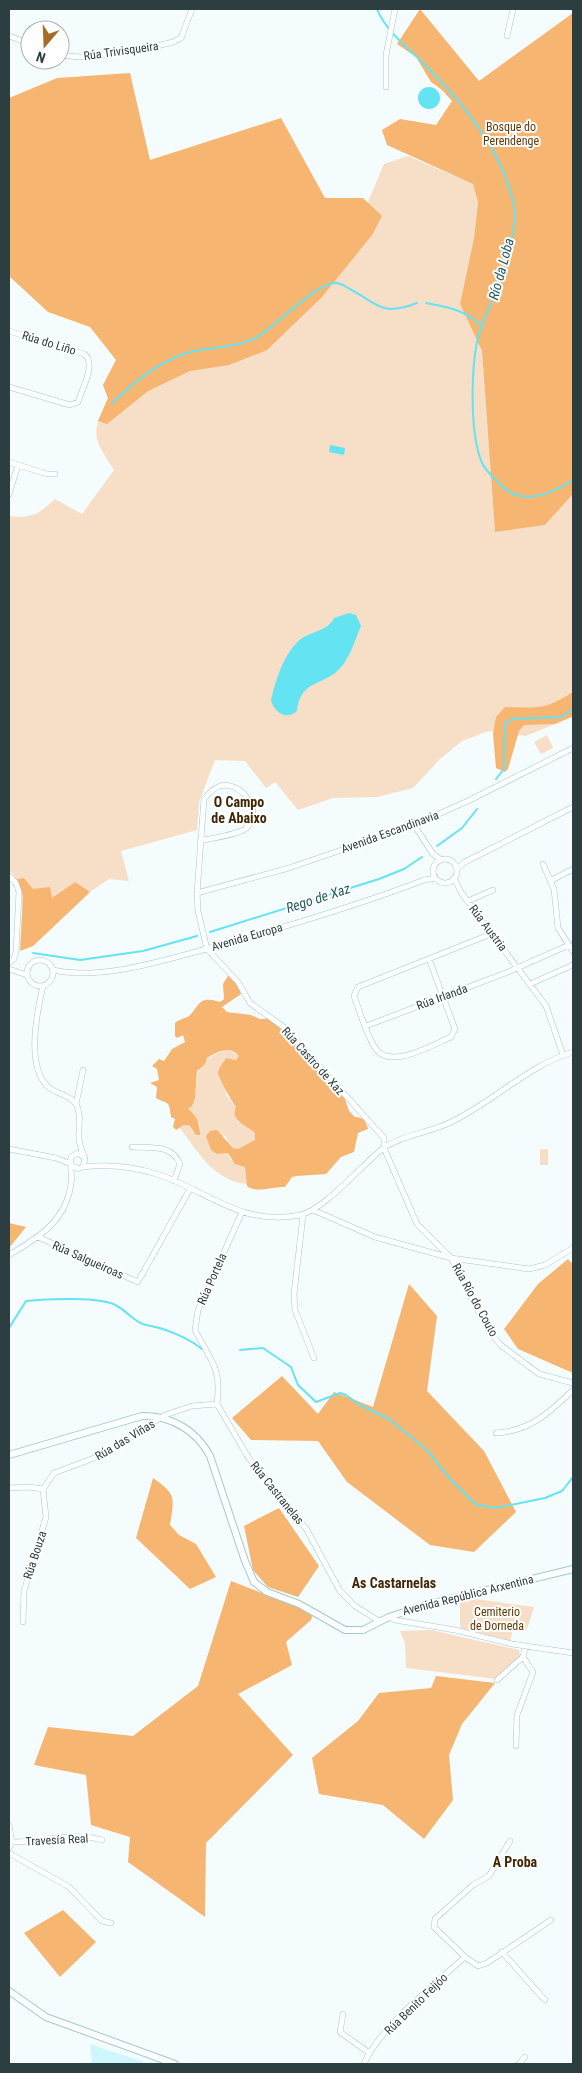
<svg xmlns="http://www.w3.org/2000/svg" width="582" height="2073" font-family="'Roboto Condensed',sans-serif">
  <style>
    .built { fill: #cdf7fd }
    .green { fill: #f7dec7 }
    .forest { fill: #f6b571 }
    .water { fill: #64e4f3 }
    .lines { fill: none; stroke-linecap: round; stroke-linejoin: round }
    .stream { stroke: #64e4f3; stroke-width: 2 }
    .minor-casing { stroke: #a0cad0; stroke-width: 6 }
    .major-casing { stroke: #a0cad0; stroke-width: 8 }
    .minor { stroke: #fff; stroke-width: 5 }
    .major { stroke: #fff; stroke-width: 6 }
    .labels { text-anchor: middle; dominant-baseline: central; stroke-width: 4; stroke-linejoin: round; paint-order: stroke }
    .street-label { font-size: 12px; fill: #2d3e40; stroke: #fff }
    .park-label { font-size: 12px; fill: #603700; stroke: #fff }
    .water-label { font-size: 14px; font-style: italic; fill: #245b61; stroke: #fff }
    .neighbourhood-label { font-size: 14px; font-weight: bold; fill: #412605; stroke: #fff }
  </style>
  <rect width="100%" height="100%" fill="#f4fcfd"/>
  <path class="built" d="M90 2044 149 2064H92Z"/>
  <path class="green" d="M408 156 473 184 478 202 474 238 460 304 482 351 495 532 545 525 573 494V717L526 736 489 731 462 741 440 759 413 788 377 797 333 798 298 810 275 782 266 788 245 761 215 760 199 802 197 830 121 851 129 881 109 879 90 892 46 934 22 918C23 898 23 886 9 870V516C31 519 39 514 55 499L82 514 114 470C92 436 91 435 108 398L103 385 356 230 384 164Z
    M547 735 553 748 541 754 534 742Z
    M228 1049 240 1056 236 1060 226 1058 219 1069 227 1096 236 1108 237 1121 255 1133V1141L238 1149 233 1148 225 1136H207L217 1154 228 1153 230 1159 245 1167 247 1184C214 1181 198 1152 180 1128L185 1125H189L193 1132 200 1131V1124L188 1110 189 1106H192C203 1075 186 1064 228 1049Z
    M540 1149H548V1165H540Z
    M469 1598 534 1607 527 1629 514 1626 510 1641 460 1628V1601Z
    M431 1630 519 1650 520 1656 497 1679 406 1668 405 1643 400 1631Z"/>
  <path class="forest" d="M420 9 479 81 573 13V494L545 525 495 532 482 351 460 304 474 238 478 202 473 184 387 145 382 130 400 119 436 125 452 101 442 90 431 82 416 57 397 44Z
    M130 73 150 160 281 118 325 198H363L382 216 372 235 322 297 267 350 229 365 190 371 148 391 107 424 98 421 108 398 103 385 116 360 90 327 48 312 9 276V98L57 78Z
    M573 692V716L555 724 524 725 519 731 508 769 505 772 496 768 493 734 496 717 505 707C537 708 545 710 573 692Z
    M24 878 33 889 50 887 52 898 75 882 90 892 33 946 20 951 23 896 17 879Z
    M228 976H234L241 994 222 1007 227 1012 251 1015 260 1019 274 1018 276 1025 303 1045 309 1051 320 1070 340 1084 349 1111 355 1117C363 1117 366 1121 368 1129L358 1133 354 1152 341 1157 326 1174 297 1176 292 1177 285 1187C273 1186 257 1194 247 1186L245 1167 235 1164 228 1153 217 1154 211 1150 206 1136 210 1131 217 1130 233 1148 238 1149 255 1140V1133C246 1125 230 1121 236 1107 232 1102 218 1077 218 1072 219 1067 224 1062 226 1058L236 1060 239 1056C230 1045 218 1051 207 1058L205 1064 197 1071 195 1098 192 1106 188 1109C197 1115 200 1125 200 1135H196L189 1125H184L176 1130 173 1127 175 1119 171 1117C169 1100 169 1105 156 1098L157 1087 150 1083 159 1080 157 1069 152 1066 159 1059 164 1061 172 1049 185 1042 183 1035 177 1038 175 1036V1023C179 1019 186 1019 190 1015 201 1003 199 996 220 1002L224 999 223 984Z
    M9 1223 26 1227 9 1248Z
    M568 1259 573 1264V1373L518 1349 504 1329 538 1284Z
    M409 1284 437 1316 427 1391 484 1451 516 1512 474 1552 430 1545 347 1482 318 1441 251 1440 232 1418 282 1376 318 1414 334 1392 373 1407Z
    M153 1478C177 1495 174 1497 170 1525L179 1535 196 1544 216 1577 190 1589 136 1538Z
    M279 1508 319 1566 298 1597 268 1587 253 1570 244 1526Z
    M231 1581 306 1610 312 1616 311 1620 286 1642 292 1665 238 1694 293 1755 206 1843 205 1917 128 1862 130 1837 91 1825 86 1775 34 1765 48 1727 133 1736 198 1686Z
    M436 1676 495 1683 462 1724 449 1755 453 1800 424 1839 383 1805 319 1794 312 1758 358 1721 379 1693 431 1688Z
    M63 1910 96 1942 60 1977 24 1933Z"/>
  <path class="water" d="M418 98a11 11 0 1 1 22 0a11 11 0 1 1-22 0Z
    M330 445 345 448 344 455 329 452Z
    M349 613 356 615 361 626C355 640 351 655 342 666 326 687 300 678 297 711 286 721 274 712 271 700 276 680 284 652 301 639 312 631 328 631 334 618Z"/>
  <g class="lines">
    <path class="stream" d="M377 9C385 30 407 47 423 63 462 102 502 149 514 205 520 233 493 298 482 325 470 355 469 432 482 463 485 470 493 477 499 483 520 508 551 494 573 480
      M426 303C447 307 466 310 482 326
      M112 403C136 381 162 358 194 351 215 347 238 347 257 337 279 324 312 286 334 283 340 283 344 285 348 288 379 304 380 317 417 303
      M496 779 504 769 505 723 512 719 561 717 573 709
      M437 846 462 828 477 809
      M210 932 379 879 404 869 422 857
      M33 953 80 960 143 951 197 936
      M9 1328 26 1301C44 1299 103 1296 117 1306 127 1311 135 1323 146 1325 164 1328 187 1337 202 1349
      M240 1350 263 1348 291 1367 298 1385 316 1402 340 1393 346 1395 360 1405 389 1419 426 1449 451 1480 475 1504 495 1508 545 1498 562 1491 573 1477"/>
    <defs>
      <path id="minor" d="M9 36 30 44
        M507 36 513 9
        M60 55 80 57 136 51 173 42 181 38 192 9
        M386 87V55L395 9
        M9 331 84 354C97 363 82 389 78 402L70 405 9 387
        M9 462 47 474H55
        M9 494 18 465
        M414 825 433 854 440 859
        M200 841C211 838 237 835 245 829 266 813 241 780 220 786 214 788 208 794 204 799L197 893 198 911 207 949 238 982 250 1003 285 1028 384 1138V1148L417 1224 451 1258 529 1269 545 1265 573 1248
        M433 871a12 12 0 1 1 24 0a12 12 0 1 1-24 0Z
        M543 864 554 889 558 928 573 951
        M457 869 465 862 573 807
        M9 876 16 883 19 892 16 952 14 959 9 963
        M454 878 462 894 546 1006 563 1055
        M550 881 573 869
        M197 893 289 868 414 825 470 800 573 748
        M468 901 493 890
        M429 959 455 1029 451 1037C432 1045 387 1072 374 1046 365 1031 360 1012 354 996L358 987 491 934
        M27 973a13 13 0 1 1 26 0a13 13 0 1 1-26 0Z
        M9 969 27 975
        M53 970C100 981 165 960 210 948 282 928 354 907 424 880L435 878
        M530 984 573 965
        M43 986C37 1012 26 1064 47 1086 55 1094 69 1094 76 1104 82 1114 78 1128 79 1138 79 1144 82 1151 84 1156
        M366 1026 508 972 569 945
        M76 1104 83 1070
        M132 1147C150 1148 172 1144 180 1164L174 1181
        M9 1149 56 1158 71 1164
        M83 1167C107 1164 134 1167 157 1174 207 1190 241 1227 300 1215 325 1210 363 1163 385 1147 405 1134 428 1133 449 1123 492 1103 527 1066 573 1052
        M313 1210 375 1237 451 1258 474 1304 493 1336 502 1346 539 1374 573 1383
        M303 1215 294 1294 295 1310 314 1358
        M38 1237 138 1282
        M9 1255C38 1238 66 1221 71 1184 73 1175 69 1165 71 1157L78 1153 85 1158 83 1167 78 1169 71 1165
        M140 1278 190 1189
        M217 1404 248 1457 307 1530 340 1591 355 1606 379 1621
        M217 1404C222 1367 210 1360 195 1330L198 1310 242 1212
        M496 1433C530 1431 549 1413 573 1390
        M9 1488 29 1487 43 1489 54 1473 105 1454 165 1415 192 1406 217 1404
        M389 1617 395 1620 455 1630 512 1644 573 1653
        M23 1622 24 1591 46 1517 43 1489
        M497 1680 523 1657
        M516 1746 517 1715 533 1672 523 1657 525 1646
        M9 1825 12 1842 9 1848
        M12 1842C42 1843 72 1831 102 1840
        M9 1853 69 1887 102 1921 111 1923
        M502 1952 545 2000
        M465 1957 434 1927 435 1919 473 1885 489 1876 510 1841
        M343 2014 340 2032 368 2052
        M364 2064C378 2029 436 1983 465 1957L478 1966 487 1963 551 1920
        M519 2064 525 2057"/>
      <path id="major" d="M9 1455 142 1416C171 1415 197 1431 210 1456L245 1561 254 1582 267 1592 299 1604 345 1630H363L389 1617 425 1605 573 1569
        M9 1991 46 2017 175 2064"/>
    </defs>
    <use href="#minor" class="minor-casing"/>
    <use href="#major" class="major-casing"/>
    <use href="#minor" class="minor"/>
    <use href="#major" class="major"/>
  </g>
  <g class="labels">
    <g class="street-label">
      <text transform="translate(121 51) rotate(-8)">Rúa Trivisqueira</text>
      <text transform="translate(49 343) rotate(17)">Rúa do Liño</text>
      <text transform="translate(390 832) rotate(-20)">Avenida Escandinavia</text>
      <text transform="translate(488 928) rotate(53)">Rúa Austria</text>
      <text transform="translate(247 937) rotate(-16)">Avenida Europa</text>
      <text transform="translate(442 997) rotate(-20)">Rúa Irlanda</text>
      <text transform="translate(313 1061) rotate(48)">Rúa Castro de Xaz</text>
      <text transform="translate(88 1260) rotate(24)">Rúa Salgueiroas</text>
      <text transform="translate(212 1279) rotate(-66)">Rúa Portela</text>
      <text transform="translate(475 1300) rotate(61)">Rúa Río do Couto</text>
      <text transform="translate(125 1440) rotate(-31)">Rúa das Viñas</text>
      <text transform="translate(277 1493) rotate(51)">Rúa Castranelas</text>
      <text transform="translate(35 1555) rotate(-72)">Rúa Bouza</text>
      <text transform="translate(468 1595) rotate(-14)">Avenida República Arxentina</text>
      <text transform="translate(57 1840) rotate(-3)">Travesía Real</text>
      <text transform="translate(416 2004) rotate(-44)">Rúa Benito Feijóo</text>
    </g>
    <g class="park-label">
      <text x="511" y="127">Bosque do<tspan x="511" dy="14">Perendenge</tspan></text>
      <text x="497" y="1612">Cemiterio<tspan x="497" dy="14">de Dorneda</tspan></text>
    </g>
    <g class="water-label">
      <text transform="translate(501 269) rotate(-75)">Río da Loba</text>
      <text transform="translate(318 898) rotate(-18)">Rego de Xaz</text>
    </g>
    <g class="neighbourhood-label">
      <text x="239" y="802">O Campo<tspan x="239" dy="16">de Abaixo</tspan></text>
      <text x="394" y="1583">As Castarnelas</text>
      <text x="515" y="1862">A Proba</text>
    </g>
  </g>
  <rect width="582" height="2073" fill="none" stroke="#2d3e40" stroke-width="20"/>
  <g transform="translate(45 45) rotate(199)"><circle r="24" fill="#ffffff" stroke="#abb2b3"/>
  <path d="M0-4L9 19L0 12L-9 19Z" fill="#a56c2a"/>
  <text y="-8" font-size="14" font-weight="bold" text-anchor="middle" fill="#2d3e40">N</text>
  </g>
</svg>
